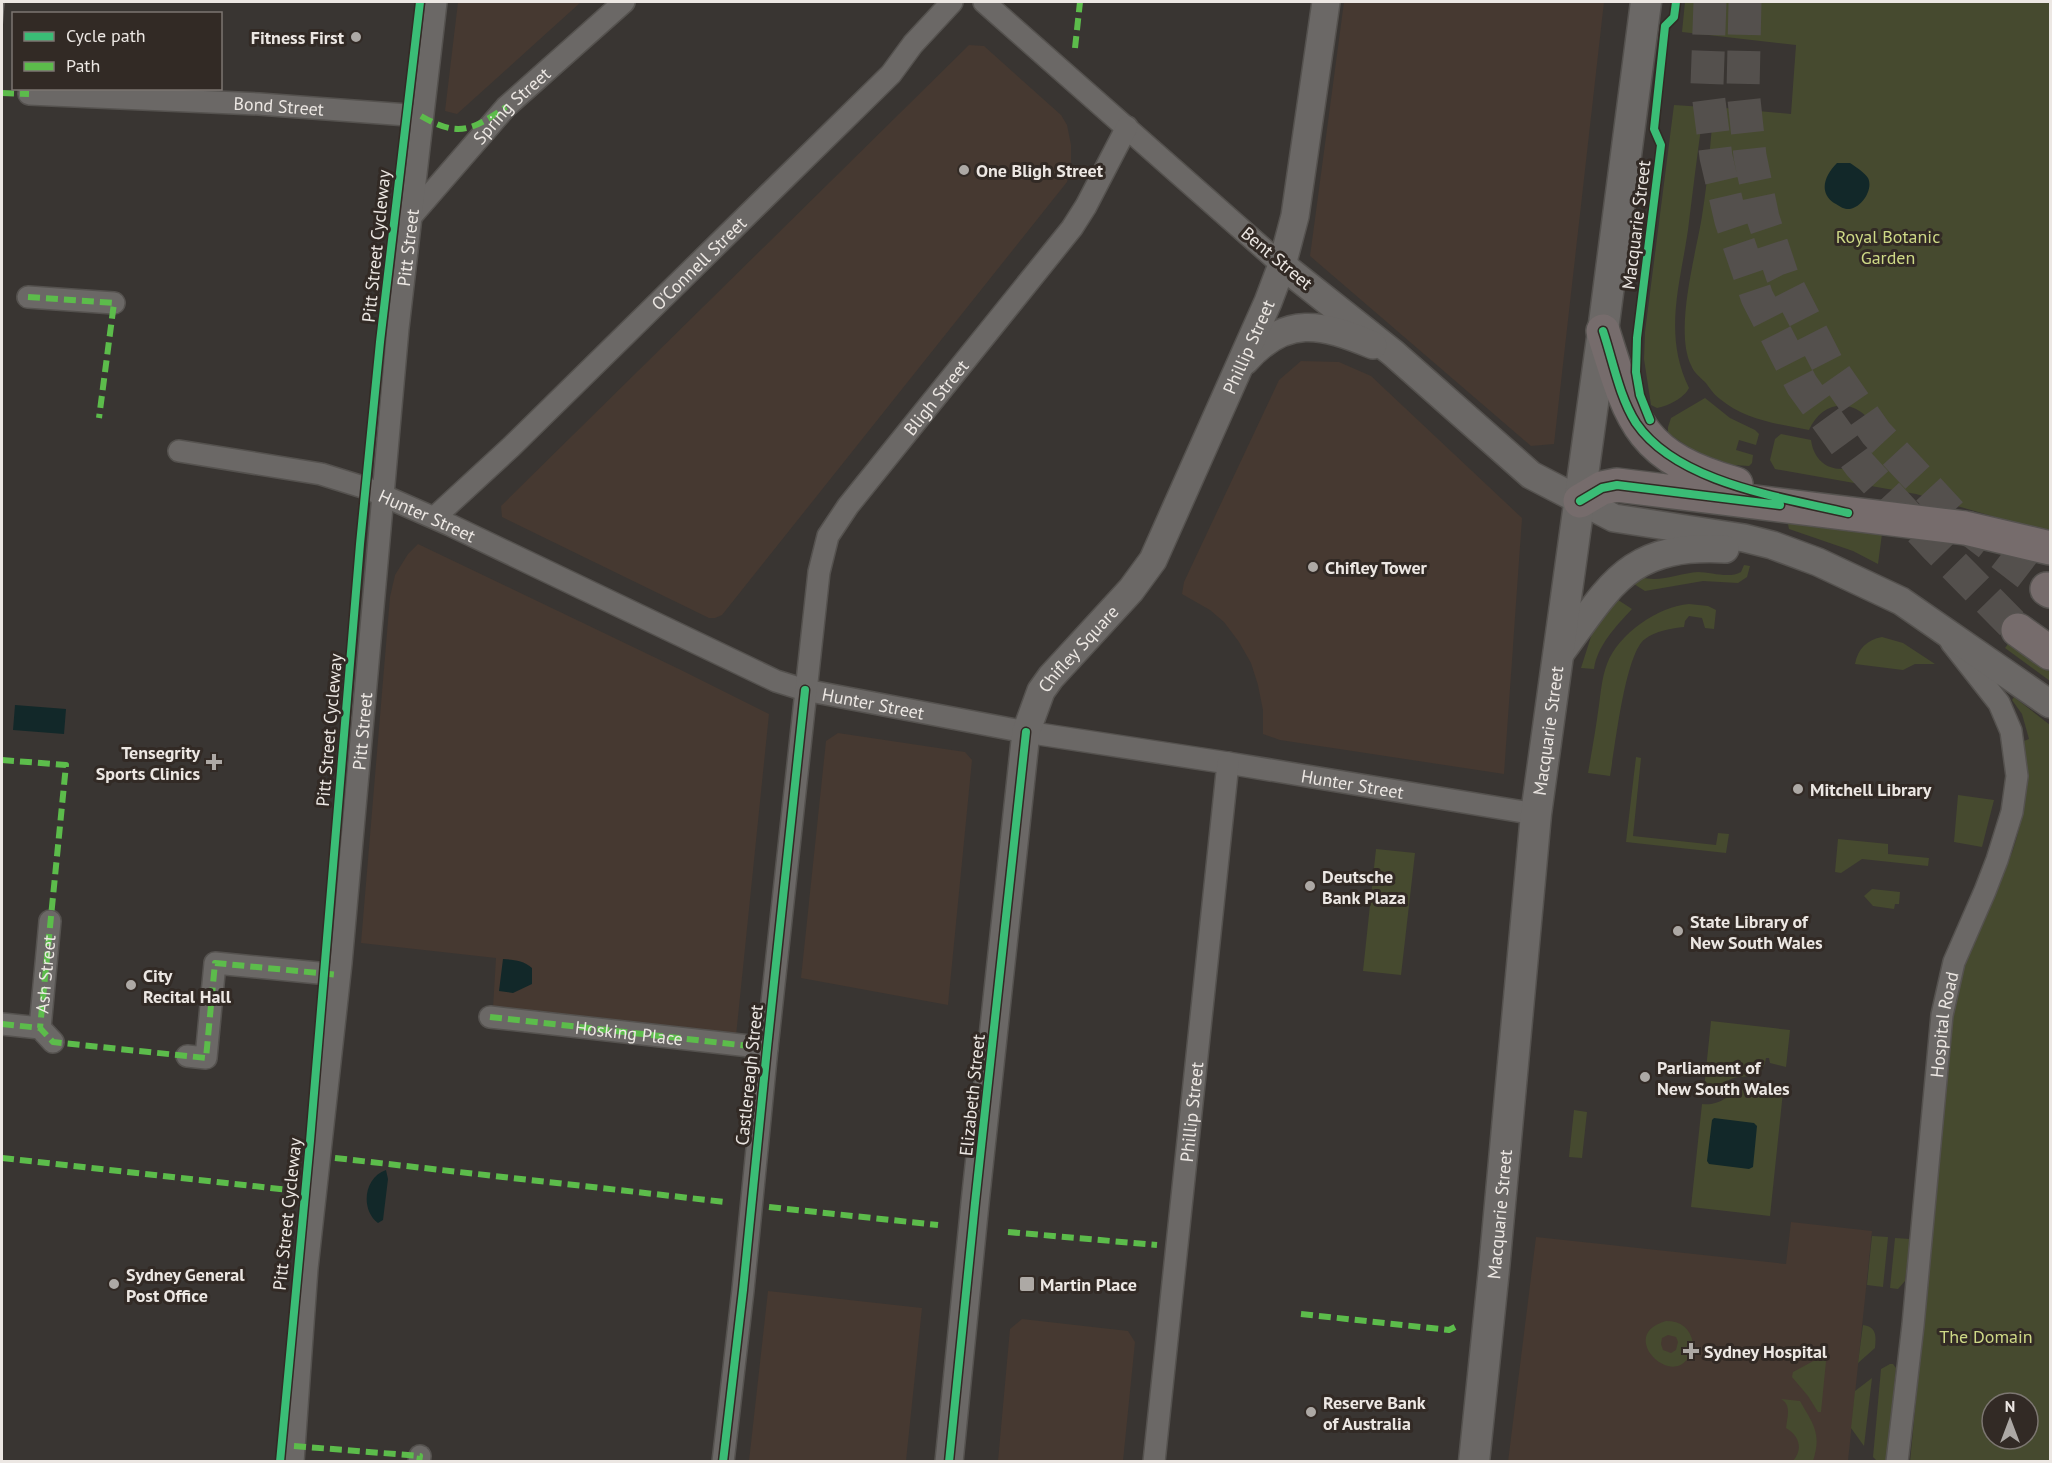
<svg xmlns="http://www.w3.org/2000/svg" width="2052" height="1463" font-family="'PT Sans',sans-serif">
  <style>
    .built { fill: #463931 }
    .green { fill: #464a2f; fill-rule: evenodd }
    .water { fill: #122829 }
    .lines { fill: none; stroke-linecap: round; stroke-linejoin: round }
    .motorway-tunnel { stroke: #54504d; stroke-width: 33; stroke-dasharray: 33 16; stroke-linecap: butt }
    .minor-casing { stroke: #55524f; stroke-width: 24 }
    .tertiary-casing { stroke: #55524f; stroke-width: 30 }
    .secondary-casing { stroke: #55524f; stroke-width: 33 }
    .motorway-casing { stroke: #55524f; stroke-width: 36 }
    .minor { stroke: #6b6866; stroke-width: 21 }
    .tertiary { stroke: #6b6866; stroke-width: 27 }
    .secondary { stroke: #6b6866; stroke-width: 30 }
    .motorway { stroke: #766c6c; stroke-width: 33 }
    .tram { stroke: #706d6b; stroke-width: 1.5 }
    .quiet { stroke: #5cbc4b; stroke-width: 6; stroke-dasharray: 12 6; stroke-linecap: butt }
    .cycleway-casing { stroke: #322a25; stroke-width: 11 }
    .cycleway { stroke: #3abd76; stroke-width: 8 }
    .poi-dot { fill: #ada9a5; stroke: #322a25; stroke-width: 2 }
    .labels { text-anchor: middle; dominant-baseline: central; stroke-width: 6; stroke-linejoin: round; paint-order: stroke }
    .poi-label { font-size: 18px; font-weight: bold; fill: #ece7e3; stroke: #322a25; text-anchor: start }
    .street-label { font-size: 18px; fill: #ece7e3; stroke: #322a25 }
    .park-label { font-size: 18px; fill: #ced986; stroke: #322a25 }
  </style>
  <rect width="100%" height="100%" fill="#393532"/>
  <path class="built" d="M458 2H581L457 114 445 111Z
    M1344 2H1604L1554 444 1531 446 1310 256Z
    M969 45 984 46 1061 115 1067 125 1071 145V167L1067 182 722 615 715 618H709L502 517 501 506Z
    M1301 361 1339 362 1371 376 1522 518 1504 774 1280 740 1263 734V710L1258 685 1251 663 1239 642 1224 622 1210 610 1182 594 1184 582 1279 380Z
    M418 544 681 670 769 714 736 1036 493 1008 496 958 361 943 390 597 395 575 408 554Z
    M838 733 965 752 972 760 948 1005 801 978 826 741Z
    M1791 1222 1872 1231 1848 1461 1508 1462 1536 1237 1786 1264Z
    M768 1291 922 1308 906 1461H749Z
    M1022 1319 1128 1331 1135 1342 1123 1461H998L1010 1329Z"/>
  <path class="green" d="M1685 2H2050V533L1916 494 1775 469 1770 460 1775 439 1781 434 1811 440C1817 484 1875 475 1873 431 1872 423 1868 417 1861 412 1840 398 1819 408 1809 430 1778 424 1745 420 1720 399 1714 395 1710 388 1705 382 1699 376 1694 373 1691 365 1674 330 1696 254 1702 216 1708 180 1710 144 1714 107L1791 114 1796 45 1682 32Z
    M1674 105 1704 107C1698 148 1693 189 1688 230 1680 285 1663 335 1689 388 1684 398 1668 406 1657 408L1651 405 1644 359 1645 332Z
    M1705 398 1730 418 1755 430 1759 434 1756 445 1739 440 1736 450 1753 455 1752 463 1749 466 1733 465 1696 452 1668 433V427L1671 418Z
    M1789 522 1882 534 1878 564 1853 551 1789 529 1788 524Z
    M1744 565 1750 566 1747 577 1738 583 1703 581 1645 591 1634 584 1641 577C1659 583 1680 573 1698 572 1711 572 1729 579 1741 572Z
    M1612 596 1632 609C1616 626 1597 646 1594 669L1581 668 1595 624Z
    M1689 604 1708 606 1716 610 1714 629 1705 628 1702 618 1689 616 1685 621 1684 627C1672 628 1655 631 1645 639 1625 653 1615 749 1610 776L1588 773C1592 750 1596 728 1599 705 1601 691 1602 677 1607 664 1618 634 1659 606 1689 604Z
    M1882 637 1903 643 1935 664H1915L1903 670 1855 664C1858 648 1867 640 1882 637Z
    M2011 640 2050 672V681L2005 648Z
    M2014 697 2050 725V1461L1910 1462 1955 990C1961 972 1967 952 1974 934 1984 910 1997 887 2008 863 2024 824 2029 783 2024 741L2029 739 2022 714 2012 700ZM1992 1403H2028V1439H1992Z
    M1636 757 1641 758 1633 836 1716 845 1718 833 1729 834 1726 853 1626 842Z
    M1958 795 1994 800 1982 847 1954 842Z
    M1838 839 1888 844V854L1929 858 1928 866 1862 859 1841 873 1835 872Z
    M1376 849 1415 853 1401 975 1363 971Z
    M1872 889 1900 892 1899 904H1895L1894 909 1873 906 1864 896Z
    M1711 1021 1790 1030 1786 1067 1770 1063 1769 1058H1766C1762 1081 1751 1074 1734 1078 1721 1082 1722 1089 1704 1089Z
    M1749 1088 1783 1092 1770 1216 1691 1207 1702 1104C1721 1107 1731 1091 1749 1088Z
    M1574 1110 1587 1112 1582 1158 1569 1157Z
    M1872 1236 1888 1237 1883 1287 1867 1285Z
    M1895 1238 1910 1239 1905 1281 1898 1289 1890 1288Z
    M1666 1321C1681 1321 1690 1328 1693 1343 1684 1401 1611 1336 1666 1321ZM1668 1335 1676 1337 1678 1342 1676 1350 1671 1353 1663 1350 1661 1344 1662 1338Z
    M1863 1325C1877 1327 1876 1336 1875 1348L1858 1363Z
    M1825 1351H1827L1821 1412H1818L1808 1396 1792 1377 1793 1372 1819 1358Z
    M1890 1364H1893L1896 1368 1887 1459 1885 1461H1877L1873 1457 1881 1369Z
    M1872 1378 1864 1446 1851 1428 1855 1391Z
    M1781 1399 1800 1401C1813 1424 1822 1433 1813 1461H1793C1803 1450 1800 1436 1786 1428 1787 1418 1792 1405 1781 1399Z"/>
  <path class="water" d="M1837 163H1850C1856 167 1864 172 1868 178 1874 190 1860 210 1847 209 1843 209 1838 205 1834 203 1818 192 1825 175 1837 163Z
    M15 705 66 709 64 734 13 730Z
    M503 959C514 960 523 960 532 968V984L513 993 499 991Z
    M1714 1118 1754 1123 1757 1126 1753 1167 1749 1169 1709 1164 1707 1161 1712 1120Z
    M386 1170 388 1179 383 1220 378 1223C360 1210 364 1177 386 1170Z"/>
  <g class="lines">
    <path class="motorway-tunnel" d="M1710 2 1707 85 1716 157 1731 221 1757 297 1802 385 1860 465 1937 548 2018 630
      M1745 2 1743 90 1750 156 1763 218 1782 275 1827 363 1876 433 1956 519 2047 589"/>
    <defs>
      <g id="minor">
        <path d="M984 2 1282 265"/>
        <path id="s1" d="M29 94 259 104 421 116"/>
        <path id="s2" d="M409 219 506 107 624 2"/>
        <path d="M28 297 114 303"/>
        <path id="s3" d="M179 451 321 474 366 488 450 525 776 681 805 690 1026 732 1228 763 1536 814"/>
        <path id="s4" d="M435 517 511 447 891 74 913 44 952 2"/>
        <path id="s5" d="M490 1017 767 1048"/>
        <path d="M2 1024 40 1028 53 1042"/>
        <path id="s6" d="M40 1028 50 921"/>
        <path d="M187 1056 206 1058 215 963 339 975"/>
        <path id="s7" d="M293 1462 307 1268 341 963 398 328 436 2"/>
        <path d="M419 1462 420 1456"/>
        <path id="s8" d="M723 1462 743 1290 767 1048 819 572 828 536 848 506 1072 228 1086 206 1127 127"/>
        <path id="s9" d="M1154 1462 1228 763"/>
        <path id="s10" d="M1897 1462 1913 1325 1942 1015 1954 962 1985 891 1997 860 2012 812 2017 776 2011 731 1999 703 1951 642"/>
      </g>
      <g id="tertiary">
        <path d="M1282 265 1393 353 1531 475 1614 518 1744 538 1772 545 1818 562 1901 601 2050 704"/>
        <path d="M1245 361C1286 314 1322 324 1373 345"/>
        <path d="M1559 655C1611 585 1627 544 1725 549"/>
        <path id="s11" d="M949 1462 975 1203 1026 732 1041 691 1051 677 1131 590 1153 560 1268 302 1282 265 1295 216 1326 2"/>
      </g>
      <g id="secondary">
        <path id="s12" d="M1474 1462 1494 1269 1536 814 1603 331 1646 2"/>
      </g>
      <path id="motorway" d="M1603 331C1631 421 1639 457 1736 484
        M1580 501 1602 488 1617 485 1965 528 2050 548
        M2047 589 2050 591
        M2018 630 2050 653"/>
    </defs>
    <use href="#minor" class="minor-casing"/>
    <use href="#tertiary" class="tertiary-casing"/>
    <use href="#secondary" class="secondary-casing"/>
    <use href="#motorway" class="motorway-casing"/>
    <use href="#minor" class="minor"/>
    <use href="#tertiary" class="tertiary"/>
    <use href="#secondary" class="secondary"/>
    <use href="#motorway" class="motorway"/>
    <path class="tram" d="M2 28 4 2"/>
    <path class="quiet" d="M1075 48 1080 2
      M2 93 29 94
      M421 116C459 138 472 130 506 107
      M28 297 114 303 99 418
      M2 760 66 765 40 1028
      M490 1017 767 1048
      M2 1024 40 1028 53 1042 206 1058 215 963 339 975
      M2 1158 289 1190
      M335 1158 725 1202
      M769 1207 938 1225
      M1008 1232 1157 1245
      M1301 1314 1449 1330 1455 1327
      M294 1446 420 1456 419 1462"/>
    <defs>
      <path id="cycleway" d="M1603 331C1613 361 1619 396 1636 423 1677 483 1781 497 1848 513
        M1650 420 1640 395 1636 372 1637 338 1661 145 1654 129 1665 26 1674 17 1676 2
        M1580 501 1602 488 1617 485 1780 505
        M280 1462 310 1141 360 544 380 342 420 2
        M723 1462 743 1290 767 1048 805 690
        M949 1462 975 1203 1026 732"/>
    </defs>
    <use href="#cycleway" class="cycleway-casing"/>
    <use href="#cycleway" class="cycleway"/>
  </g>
  <g class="poi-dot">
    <circle cx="356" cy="37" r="6"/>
    <circle cx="964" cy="170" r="6"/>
    <circle cx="1313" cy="567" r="6"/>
    <path d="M211 753h6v6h6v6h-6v6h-6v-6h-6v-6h6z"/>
    <circle cx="1798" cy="789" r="6"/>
    <circle cx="1310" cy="886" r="6"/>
    <circle cx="1678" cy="931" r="6"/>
    <circle cx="131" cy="985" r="6"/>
    <circle cx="1645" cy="1077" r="6"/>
    <circle cx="114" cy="1284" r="6"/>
    <rect x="1019" y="1276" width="16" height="16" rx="3"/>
    <path d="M1688 1342h6v6h6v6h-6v6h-6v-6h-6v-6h6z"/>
    <circle cx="1311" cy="1412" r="6"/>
  </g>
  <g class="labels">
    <g class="poi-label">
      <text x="344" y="37" text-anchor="end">Fitness First</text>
      <text x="976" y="170">One Bligh Street</text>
      <text x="1325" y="567">Chifley Tower</text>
      <text x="200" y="752" text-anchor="end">Tensegrity<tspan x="200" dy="21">Sports Clinics</tspan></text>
      <text x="1810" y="789">Mitchell Library</text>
      <text x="1322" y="876">Deutsche<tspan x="1322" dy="21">Bank Plaza</tspan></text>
      <text x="1690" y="921">State Library of<tspan x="1690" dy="21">New South Wales</tspan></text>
      <text x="143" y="975">City<tspan x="143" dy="21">Recital Hall</tspan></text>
      <text x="1657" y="1067">Parliament of<tspan x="1657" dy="21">New South Wales</tspan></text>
      <text x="126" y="1274">Sydney General<tspan x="126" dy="21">Post Office</tspan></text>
      <text x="1040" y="1284">Martin Place</text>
      <text x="1704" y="1351">Sydney Hospital</text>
      <text x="1323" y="1402">Reserve Bank<tspan x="1323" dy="21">of Australia</tspan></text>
    </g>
    <g class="street-label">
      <text stroke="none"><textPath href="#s1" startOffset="250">Bond Street</textPath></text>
      <text stroke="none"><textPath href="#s2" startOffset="153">Spring Street</textPath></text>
      <text transform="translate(1636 225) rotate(-83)">Macquarie Street</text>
      <text transform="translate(376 246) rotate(-84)">Pitt Street Cycleway</text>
      <text stroke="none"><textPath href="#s7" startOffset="1220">Pitt Street</textPath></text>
      <text transform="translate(1277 258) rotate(40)">Bent Street</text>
      <text stroke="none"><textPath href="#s4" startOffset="366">O'Connell Street</textPath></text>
      <text stroke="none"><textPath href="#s11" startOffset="1184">Phillip Street</textPath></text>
      <text stroke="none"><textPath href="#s8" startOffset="1108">Bligh Street</textPath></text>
      <text stroke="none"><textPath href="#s3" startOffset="258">Hunter Street</textPath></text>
      <text stroke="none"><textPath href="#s11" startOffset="834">Chifley Square</textPath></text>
      <text stroke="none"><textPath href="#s3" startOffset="744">Hunter Street</textPath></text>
      <text transform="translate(329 730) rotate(-85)">Pitt Street Cycleway</text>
      <text stroke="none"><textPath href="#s12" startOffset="735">Macquarie Street</textPath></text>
      <text stroke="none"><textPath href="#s7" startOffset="734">Pitt Street</textPath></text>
      <text stroke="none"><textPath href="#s3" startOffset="1230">Hunter Street</textPath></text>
      <text stroke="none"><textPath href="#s6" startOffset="54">Ash Street</textPath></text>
      <text stroke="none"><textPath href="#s10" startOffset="440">Hospital Road</textPath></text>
      <text stroke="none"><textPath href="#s5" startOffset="140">Hosking Place</textPath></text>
      <text transform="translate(749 1075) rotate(-84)">Castlereagh Street</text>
      <text transform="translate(972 1095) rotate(-84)">Elizabeth Street</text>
      <text stroke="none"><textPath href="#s9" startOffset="352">Phillip Street</textPath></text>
      <text transform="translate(287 1214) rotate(-84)">Pitt Street Cycleway</text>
      <text stroke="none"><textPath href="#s12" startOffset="249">Macquarie Street</textPath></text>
    </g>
    <g class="park-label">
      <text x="1888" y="236">Royal Botanic<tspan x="1888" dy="21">Garden</tspan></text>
      <text x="1986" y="1336">The Domain</text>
    </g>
  </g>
  <rect width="2052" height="1463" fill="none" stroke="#ece7e3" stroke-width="6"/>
  <rect x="12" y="12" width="210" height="78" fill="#322a25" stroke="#7c7671" stroke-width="1.5"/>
  <rect x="24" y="32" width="30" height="9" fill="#3abd76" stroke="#7c7671" stroke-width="1.5"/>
  <text x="66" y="42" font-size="18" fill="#ece7e3">Cycle path</text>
  <rect x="24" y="62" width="30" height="9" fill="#5cbc4b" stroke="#7c7671" stroke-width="1.5"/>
  <text x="66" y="72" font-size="18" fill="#ece7e3">Path</text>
  <g transform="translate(2010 1421)"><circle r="28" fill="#322a25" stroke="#7c7671" stroke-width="1.5"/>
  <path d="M0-4.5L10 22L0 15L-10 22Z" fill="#ada9a5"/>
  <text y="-9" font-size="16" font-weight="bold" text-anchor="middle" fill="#ece7e3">N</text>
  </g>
</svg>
